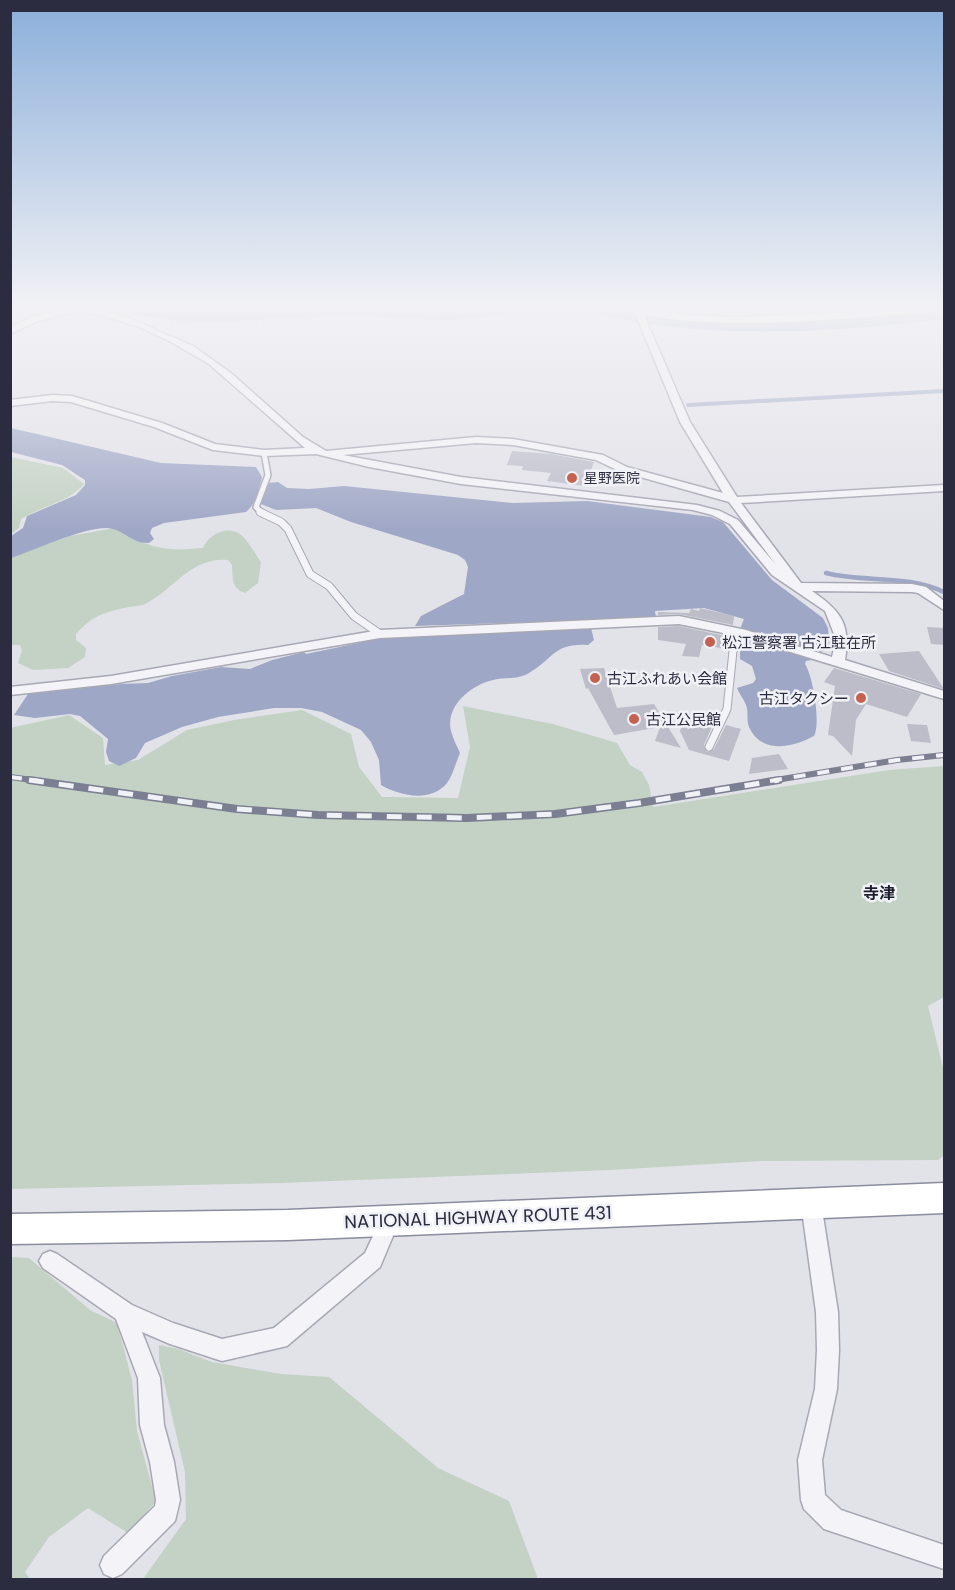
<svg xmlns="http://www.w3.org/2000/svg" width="955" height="1590" font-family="Poppins,'Noto Sans JP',sans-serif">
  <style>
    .green { fill: #c3d2c4 }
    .water { fill: #9fa7c6 }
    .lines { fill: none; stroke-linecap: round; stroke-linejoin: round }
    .stream-far1 { stroke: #9fa7c6; stroke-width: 4 }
    .stream { stroke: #9fa7c6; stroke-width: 4.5 }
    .river { fill: #9fa7c6; fill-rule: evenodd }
    .building { fill: #bcbdc8 }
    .service-far1-casing { stroke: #a7a8b3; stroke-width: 8 }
    .service-casing { stroke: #a7a8b3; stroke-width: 9 }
    .minor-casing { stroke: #a7a8b3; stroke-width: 3 }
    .trunk-casing { stroke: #8a8c9f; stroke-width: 3 }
    .path { stroke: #c0c0c8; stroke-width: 2; stroke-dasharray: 3 3; stroke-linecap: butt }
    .service-far1 { stroke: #f4f4f8; stroke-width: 5 }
    .service { stroke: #f4f4f8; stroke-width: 7 }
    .minor { fill: #f4f4f8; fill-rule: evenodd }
    .trunk { fill: #fff; fill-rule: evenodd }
    .rail-far1-casing { stroke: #7c7e91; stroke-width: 6 }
    .rail-casing { stroke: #7c7e91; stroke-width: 8 }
    .rail-far1 { stroke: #f1f2f7; stroke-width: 4; stroke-dasharray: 12; stroke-linecap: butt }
    .rail { stroke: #f1f2f7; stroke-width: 5; stroke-dasharray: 15; stroke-linecap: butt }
    .poi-dot { fill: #c46150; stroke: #f1f2f7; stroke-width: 2 }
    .labels { text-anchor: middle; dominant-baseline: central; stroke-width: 5; stroke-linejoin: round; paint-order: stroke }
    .far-poi-label { font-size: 14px; fill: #2b2c40; stroke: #f1f2f7; text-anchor: start }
    .poi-label { font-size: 15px; fill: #2b2c40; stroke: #f1f2f7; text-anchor: start }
    .neighbourhood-label { font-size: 16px; font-weight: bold; fill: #1d1e30; stroke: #f1f2f7 }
    .near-street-label { font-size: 18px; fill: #2b2c40; stroke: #f1f2f7 }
  </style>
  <rect width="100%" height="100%" fill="#e2e2e9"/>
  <path class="green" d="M11 457 63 468 84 484C70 502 41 506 21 519L19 528 11 534Z
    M115 528C149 548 164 552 203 548 208 535 226 525 240 534 248 540 255 554 261 562L258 583 245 593C231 588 233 579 232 565L228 560C191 557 175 588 147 603 142 606 135 606 129 607 105 612 93 615 76 634V640L86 648 85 657 68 668 33 670 18 663 22 650 20 645H11V557L70 536Z
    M463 706 553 724 617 743 630 765 642 772 649 785 653 807 889 770 944 766V997L928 1006 944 1072V1155L938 1160 761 1161 610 1170 281 1183 11 1189 10 728 69 715 103 738 105 765 138 760 187 730 234 720 302 710 351 734 359 767 382 797 458 798 470 747Z
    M11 1257 29 1258 90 1310 117 1323 132 1380 137 1431 156 1501 128 1533 88 1508 49 1537 25 1572 30 1579 11 1580Z
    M159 1345 178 1349 212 1362 281 1374 329 1377 438 1468 509 1501 538 1579H143L186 1519 185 1472 159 1360Z"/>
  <path class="water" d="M11 428 161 463 256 467 262 477C259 489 256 504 246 512L164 523 152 528 150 533 154 539 149 543C131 544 123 528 106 528 82 528 35 550 11 558V536L23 528 27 516 76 495 85 485V480L62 465 11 452Z
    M278 482 287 488 309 489 344 486 513 503 587 501 711 517 723 522 772 580 823 618 828 628 830 649 816 653 740 629 744 619 704 608 655 611 656 618 415 626 421 616 464 594 468 567 465 560 458 555 351 522 316 508 276 510 261 504 268 483Z
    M591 628 594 640 588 645C553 643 555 658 529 673 517 680 506 677 493 680 471 685 445 706 451 731 453 739 457 746 460 753 456 762 453 775 447 783 431 803 400 796 381 785L379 760 371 742 361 730 322 712 301 708H274L218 717 182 727 145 743 136 758 119 766 109 761 106 752 108 739 80 716 70 714 35 718 14 715 28 694 121 684 148 683 172 676 221 667 250 669 272 660 304 652 306 654 363 642 364 639Z
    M748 637 817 659 806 661 805 664C813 676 821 723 814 736 792 748 761 754 749 727 746 720 749 712 746 705 744 699 739 694 737 688L753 683 756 679 752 666 740 659V644Z"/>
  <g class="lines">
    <path class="stream-far1" d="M688 405 944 391"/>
    <path class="stream" d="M826 573C866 583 906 574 944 592"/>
    <path class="river" d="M124 308H172L190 311 269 308H518L516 312 509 314 451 320 348 315 190 323 133 314 126 312Z
      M586 308H626L696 318 767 320 944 308V319C826 333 705 341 588 312Z"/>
  </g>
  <path class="building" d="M512 451 551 454 594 462 585 486 547 481 551 473 522 470 523 466 507 465Z
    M700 608 734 616 733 625 679 614 658 615V612L689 613 691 609 699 611Z
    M679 626 730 637 727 649 702 645 699 657 682 656 686 644 658 640V627Z
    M927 627 945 628V645L931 644Z
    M919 651 944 689 889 671 879 654Z
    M604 668 617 708 654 704 681 748 655 741 660 727 614 735 588 688 586 689 580 669Z
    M834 668 921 694 907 717 866 704 856 720 852 756 833 736 828 735 835 686 824 682Z
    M686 714 709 718 708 721 714 722 704 745 707 752 714 749 726 725 741 729 729 761 689 750 680 731Z
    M907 724 927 725 931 743 911 741Z
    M779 754 788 769 749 774 752 758Z"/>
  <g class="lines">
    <defs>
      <path id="service-far1" d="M263 514 256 507 268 475 264 453"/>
      <path id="service" d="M260 512 281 522 288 529 310 574 329 586 354 616 380 634
        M709 747 727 709 733 651 741 633"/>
      <path id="minor" d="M68 308H94L129 318 193 346 231 373 303 437 326 451 476 437 513 439 603 455 627 467 723 493 680 422 633 308 687 315 735 317 942 308C928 316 904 314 888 315 808 322 724 329 644 315L690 422 737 497 944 485V491L741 503 801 583 912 584 926 587 944 601V610L918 593 912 592 812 591C841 611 851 624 845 660L944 691V699L738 636 679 624 380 638 111 684 10 695V687L111 676 380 630 679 616 746 630 832 657 836 639 825 611 772 575 730 524 712 515 693 510 461 484 369 467 316 454 264 456 213 450 154 427 71 402 52 401 10 406V400L52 395 72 396 162 423 215 444 264 450 305 448 209 364 171 342 139 327 107 317 80 311 38 321 10 334V327L32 317ZM476 443 513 445 596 460 619 471 729 502 776 565 738 520 720 511 697 505 461 477 343 455Z
        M811 1194 818 1196 821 1203 838 1312 839 1350 837 1389 822 1460 825 1495 841 1510 944 1545V1569L824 1529 804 1509 801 1500 798 1460 815 1389 817 1350 816 1312 801 1203 804 1196Z
        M383 1212 390 1214 393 1221V1236L380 1267 287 1346 222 1361 170 1344 142 1332 160 1378 164 1425 174 1462 180 1500 175 1521 122 1574 113 1578 104 1574 100 1565 104 1556 155 1506 156 1500 150 1462 140 1425 138 1378 116 1319 43 1268 39 1261 43 1254 50 1251 57 1254 132 1305 173 1323 222 1339 274 1328 365 1253 373 1236V1221L376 1214Z"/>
      <path id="trunk" d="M944 1183V1213L288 1240 10 1244V1214L288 1210Z"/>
    </defs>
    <use href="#service-far1" class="service-far1-casing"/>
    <use href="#service" class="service-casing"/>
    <use href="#minor" class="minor-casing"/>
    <use href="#trunk" class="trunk-casing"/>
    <path class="path" d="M155 308 199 312 274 308
      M165 323 296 320 340 316 453 321 552 313 590 315 631 324"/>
    <use href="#service-far1" class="service-far1"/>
    <use href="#service" class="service"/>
    <use href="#minor" class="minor"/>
    <use href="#trunk" class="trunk"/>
    <defs>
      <path id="rail-far1" d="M10 777 40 781
        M770 781 897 760 944 755"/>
      <path id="rail" d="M29 780 237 809 318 815 467 818 555 814 639 803 779 780"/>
    </defs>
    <use href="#rail-far1" class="rail-far1-casing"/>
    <use href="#rail" class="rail-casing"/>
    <use href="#rail-far1" class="rail-far1"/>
    <use href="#rail" class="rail"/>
  </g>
  <linearGradient id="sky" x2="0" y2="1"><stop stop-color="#8bafda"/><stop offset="0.58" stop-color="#f2f2f5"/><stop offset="1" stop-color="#f2f2f5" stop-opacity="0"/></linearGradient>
  <rect width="955" height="531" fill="url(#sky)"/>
  <g class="poi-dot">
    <circle cx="572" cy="478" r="6"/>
    <circle cx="710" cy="642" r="6"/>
    <circle cx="595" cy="678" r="6"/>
    <circle cx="861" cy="698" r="6"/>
    <circle cx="634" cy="719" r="6"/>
  </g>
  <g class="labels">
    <g class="far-poi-label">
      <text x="584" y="478">星野医院</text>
    </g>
    <g class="poi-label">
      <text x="722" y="642">松江警察署 古江駐在所</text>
      <text x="607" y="678">古江ふれあい会館</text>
      <text x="849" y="698" text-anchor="end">古江タクシー</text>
      <text x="646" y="719">古江公民館</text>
    </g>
    <g class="neighbourhood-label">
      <text x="879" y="893">寺津</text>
    </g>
    <g class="near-street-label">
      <text transform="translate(478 1217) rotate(-2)">NATIONAL HIGHWAY ROUTE 431</text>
    </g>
  </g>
  <rect width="955" height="1590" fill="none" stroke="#2b2c40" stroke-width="24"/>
</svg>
